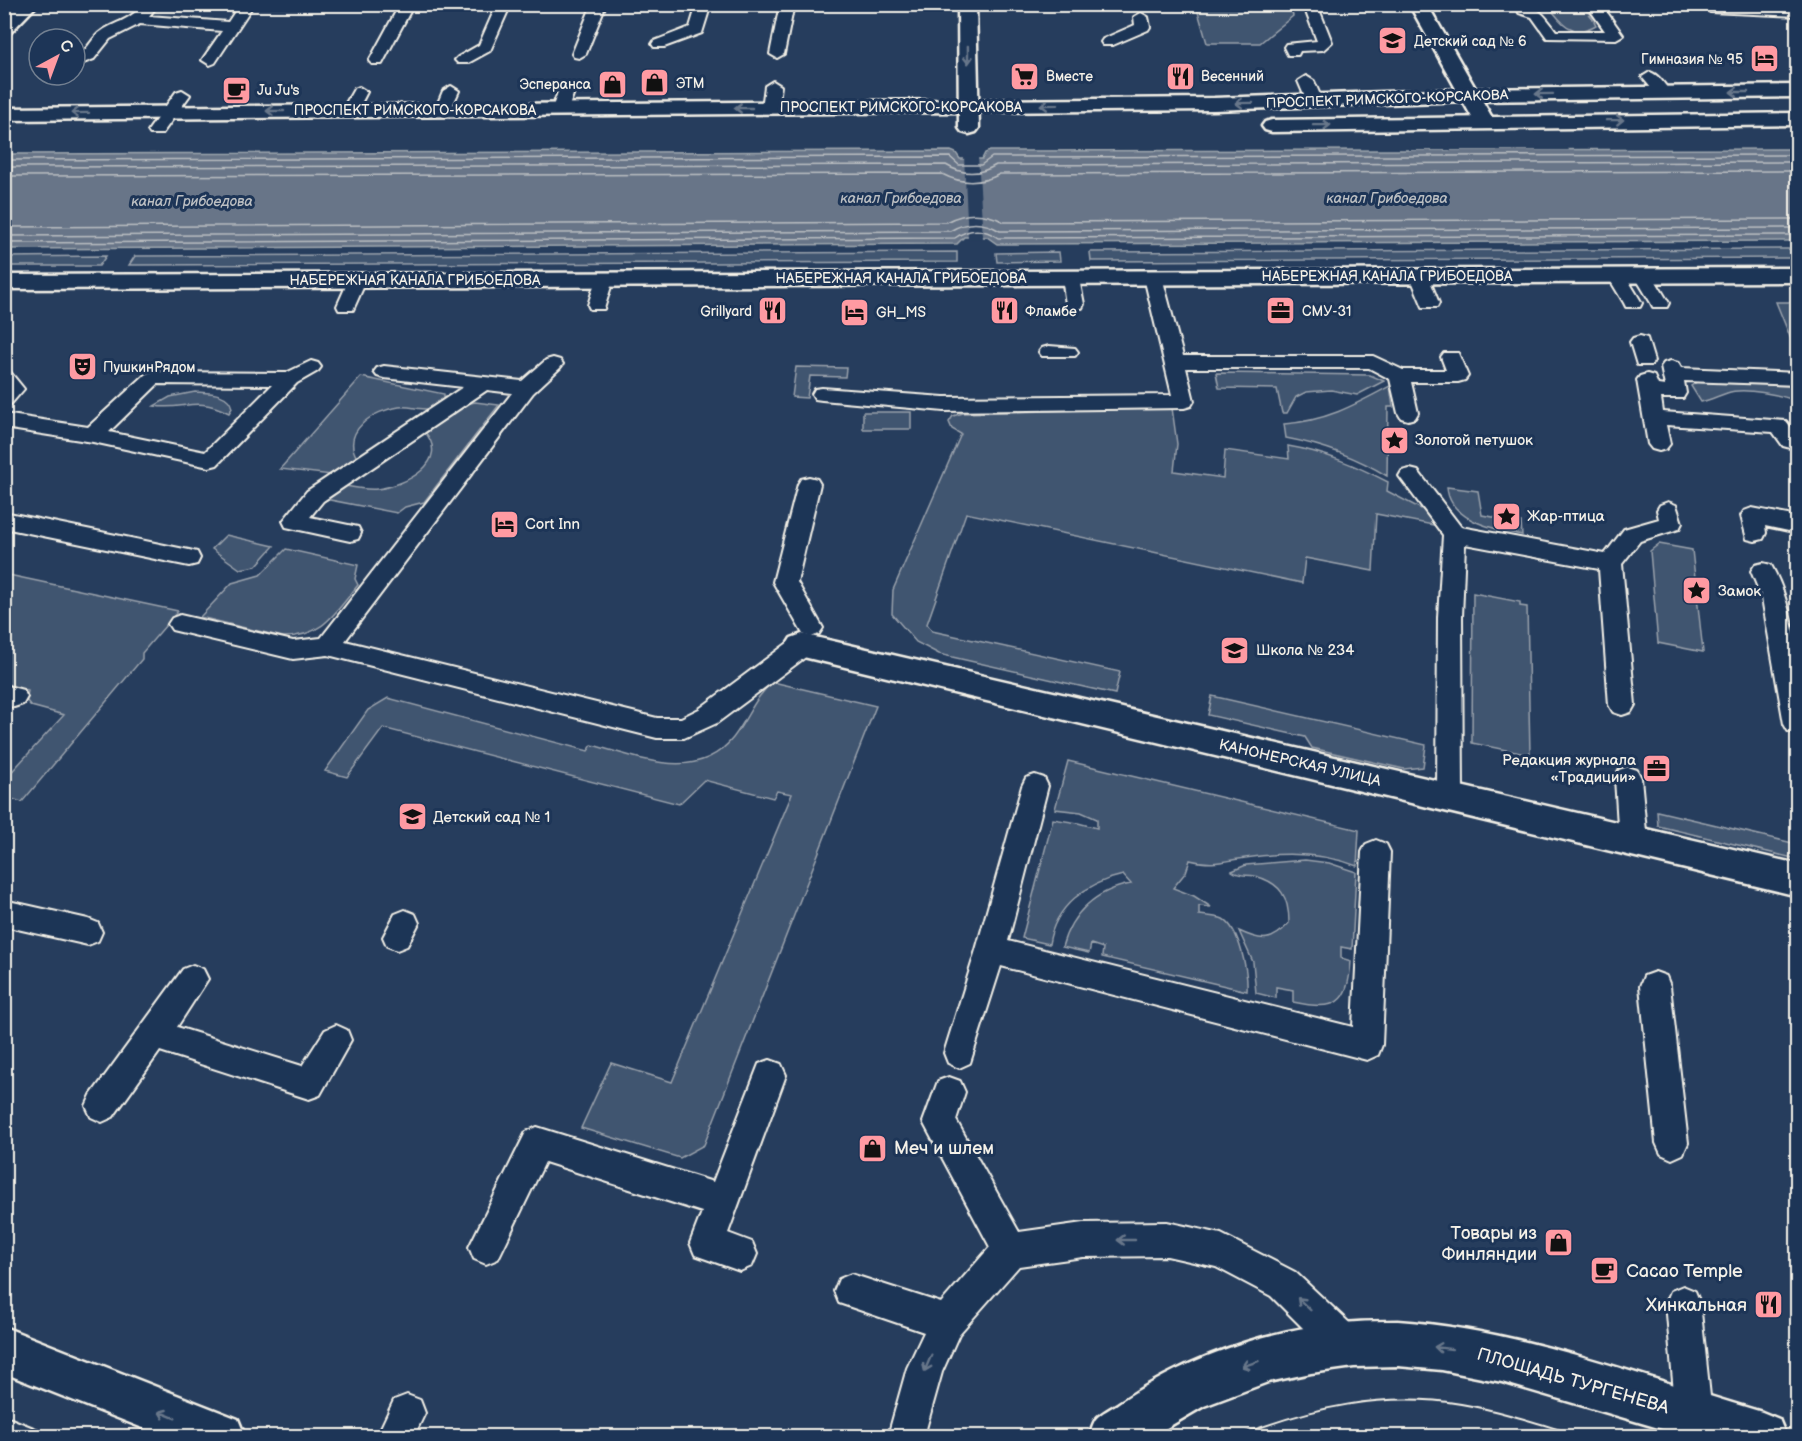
<svg xmlns="http://www.w3.org/2000/svg" width="1802" height="1441" font-family="'Balsamiq Sans',sans-serif">
  <style>
    .green { fill: #40546f; stroke: #9aa2ac; stroke-width: 1.5 }
    .water { fill: #677588; stroke: #9fa7ae; stroke-width: 1.5 }
    .pier { fill: #263d5d }
    .lines { fill: none; stroke-linecap: round; stroke-linejoin: round }
    .shore { stroke: #bcbfc2; stroke-width: 1.5 }
    .lane-casing { stroke: #f4f1e8; stroke-width: 4 }
    .street-casing { stroke: #f4f1e8; stroke-width: 5 }
    .secondary-casing { stroke: #f4f1e8; stroke-width: 5 }
    .primary-casing { stroke: #f4f1e8; stroke-width: 5 }
    .lane { fill: #1d3557; fill-rule: evenodd }
    .street { fill: #1d3557; fill-rule: evenodd }
    .secondary { fill: #1d3557; fill-rule: evenodd }
    .primary { fill: #1d3557; fill-rule: evenodd }
    .tram { stroke: #f4f1e8; stroke-width: 2 }
    .oneway { stroke: #68778a }
    .labels { text-anchor: middle; dominant-baseline: central; stroke-width: 6; stroke-linejoin: round; paint-order: stroke }
    .far-poi-label { font-size: 14px; fill: #f4f1e8; stroke: #1d3557; text-anchor: start }
    .far-street-label { font-size: 14px; fill: #f4f1e8; stroke: #1d3557 }
    .far-water-label { font-size: 14px; font-style: italic; fill: #bcbfc2; stroke: #1d3557 }
    .poi-label { font-size: 15px; fill: #f4f1e8; stroke: #1d3557; text-anchor: start }
    .street-label { font-size: 15px; fill: #f4f1e8; stroke: #1d3557 }
    .near-poi-label { font-size: 18px; fill: #f4f1e8; stroke: #1d3557; text-anchor: start }
    .near-street-label { font-size: 18px; fill: #f4f1e8; stroke: #1d3557 }
  </style>
  <rect width="100%" height="100%" fill="#263d5d"/>
  <filter id="ink" filterUnits="userSpaceOnUse"><feTurbulence type="fractalNoise" baseFrequency=".0167" numOctaves="2"/><feDisplacementMap in="SourceGraphic" scale="12" xChannelSelector="R" yChannelSelector="G"/><feConvolveMatrix kernelMatrix="1 2 1 2 8 2 1 2 1" color-interpolation-filters="sRGB"/></filter>
  <g filter="url(#ink)">
    <path class="green" d="M1196 5H1248L1245 8 1267 11 1266 5H1290L1293 16 1260 43H1207Z
      M1548 5C1571 4 1586 1 1596 25 1572 39 1560 22 1548 5Z
      M1797 249V258L1091 261 1090 252Z
      M957 252V262L129 265 135 256Z
      M1059 252 1060 261 997 262 996 253Z
      M106 256 99 266H5V257Z
      M1776 302H1797V354Z
      M796 367 846 368 845 377 810 376 807 398 792 397Z
      M1216 373 1370 375 1384 381 1357 395 1331 390 1306 392 1296 397 1287 413H1282L1277 389 1219 388Z
      M361 377 444 394V401C439 404 433 409 428 409 418 409 409 406 399 407 374 410 341 431 357 458L332 475 280 469Z
      M1697 382 1797 386V401C1781 395 1744 387 1727 393 1718 396 1710 400 1701 402L1691 386Z
      M1390 386 1393 407H1388L1387 476C1355 456 1323 445 1286 438L1284 424C1326 421 1353 406 1390 386Z
      M195 392C208 393 229 392 232 408L229 413C195 395 185 411 154 406L170 397Z
      M475 402 499 405 424 502 405 507 397 513 325 499 345 486C356 488 366 490 377 489 405 486 452 462 424 431L462 405Z
      M1172 408 1177 444 1174 471 1223 478 1225 450 1289 459 1288 446C1324 452 1355 465 1388 482L1387 491 1429 513 1438 526 1376 514 1373 571 1305 558 1302 583 966 513 927 624 932 631 1120 672 1115 694 939 654 916 642 892 614 893 590 961 434 952 429 949 422 953 416 963 413Z
      M863 412H911V429H863Z
      M1447 487 1478 491 1482 515 1521 522 1522 535C1495 529 1449 521 1447 487Z
      M226 535 274 546 256 566 240 569 212 549Z
      M1659 544 1692 550 1703 652 1658 643 1650 551Z
      M286 549 358 565 355 579 358 585C335 613 323 637 283 637L200 617 232 583 260 575Z
      M4 574 178 611 142 653V659L22 802 5 797V779L64 715 31 706 26 700 28 691 5 685Z
      M1473 593 1520 602V606L1527 607 1530 755 1472 743Z
      M773 682 876 706 704 1145 680 1158 581 1128 611 1063 672 1082 792 794 777 791 773 798 704 780 679 804 383 728 347 777 325 771 368 710 388 698 588 751 592 745C639 757 696 784 733 738 748 719 754 697 773 682Z
      M1212 696 1426 745 1423 767 1404 769 1312 748 1305 737 1208 715Z
      M1068 761 1359 830 1357 866C1321 852 1283 852 1245 858 1223 861 1214 866 1190 860L1186 872 1173 888 1194 896 1211 907 1199 906V915C1206 916 1217 916 1223 919 1240 929 1248 973 1247 991L1102 957 1103 948 1091 944 1089 953 1062 947C1071 913 1096 890 1131 884L1123 875C1086 883 1055 906 1049 944L1022 938 1053 819 1078 823 1097 828V819L1081 812 1055 809Z
      M1657 811 1797 844V859L1658 826Z
      M1305 860 1329 863 1356 872 1352 949 1341 947V958L1351 961C1348 1005 1336 1011 1293 1002V990L1276 987V998L1256 993 1253 962 1239 931C1262 942 1273 942 1289 923 1289 897 1281 883 1255 876 1246 874 1240 877 1232 871L1246 865Z"/>
    <path class="water" d="M1797 149 1798 241 997 244 987 237H964L957 244 5 249 4 154 951 151 956 153 960 159H982L985 153 990 151Z"/>
    <path class="pier" d="M1408 147H1567L1569 150H1409Z
      M964 156H978L983 239H968Z"/>
    <g class="lines">
      <path class="shore" d="M4 160 950 157 959 165H981L992 157 1798 155
        M4 167 946 165C962 175 980 175 996 165L1798 162
        M4 176 942 174C961 184 981 184 1000 174L1798 171
        M4 227 946 222C965 212 985 212 1004 222L1798 219
        M4 236 950 231C966 221 984 221 1000 231L1798 228
        M4 243 955 238C969 228 984 228 998 238L1798 235"/>
      <defs>
        <path id="lane" d="M144 4H159L149 16 228 22 240 4H254L215 63 210 65 202 60 222 31 140 24 110 39 94 59 75 66V56C88 51 90 41 99 33 115 21 127 23 144 4Z
          M400 4H414L382 64H372L369 61Z
          M497 4H511L490 51 468 63H458L455 60 458 57 479 45Z
          M592 4H606L586 54 579 58 574 57 572 54Z
          M697 4H711L702 33 664 47H654L652 44 654 41 690 27Z
          M780 4H794L784 54 777 58 770 54Z
          M1303 4H1317L1332 42 1323 50 1300 51 1298 55H1288L1284 47 1286 44 1317 41Z
          M1515 4C1536 4 1544 14 1556 31H1605L1586 4H1601L1623 35 1616 39 1547 38 1532 17 1519 13Z
          M1715 5 1798 8V16L1710 12 1708 9 1710 6Z
          M1141 13 1148 17 1150 27 1148 30 1113 45H1103L1101 42 1103 39 1135 25 1134 17Z
          M1650 72C1659 75 1665 85 1670 92L1667 95H1657L1642 77Z
          M1306 76 1314 81 1323 102 1321 105 1315 107 1307 102 1298 81Z
          M773 81 781 86 778 108 770 113 762 108 765 86Z
          M567 84 575 89 568 109 560 114 554 112 552 109 559 89Z
          M451 86 459 91 449 113H437L435 110 443 91Z
          M359 87 367 92 356 113H344L342 110 354 89Z
          M182 90 190 95 162 134H150L148 131 150 128 176 92Z
          M1616 269 1623 271 1625 275 1642 303 1640 307H1626L1624 303 1607 275 1609 271Z
          M1643 269 1650 271 1652 275 1669 303 1667 307H1653L1651 303 1634 275 1636 271Z
          M1419 270 1426 272 1428 276 1439 303 1437 307H1423L1410 276 1412 272Z
          M1153 271 1160 273 1162 277 1183 356H1373L1403 370H1446L1441 357 1444 353H1458L1468 376 1465 380 1458 382H1411L1418 413 1415 418 1408 420 1401 418 1398 413 1390 379 1369 368H1186L1194 401 1191 406 1184 408 944 411 822 400 815 399 812 394 815 389 822 388 944 397 1172 395 1144 277 1146 273Z
          M1071 272 1078 274 1084 304 1082 308H1068L1066 304 1062 278 1064 274Z
          M604 274 611 276 613 280 604 309H590L588 305 597 276Z
          M357 275 364 277 366 281 353 310H339L337 306 350 277Z
          M1640 336 1647 338 1654 361 1651 365H1637L1630 342 1633 338Z
          M1049 346 1075 348 1078 352 1075 356H1042L1039 352 1042 348Z
          M553 358 560 360 563 364 560 368 533 393 345 641 657 718H681L699 709 793 639 802 637 811 639 814 646 811 653 717 723 684 738H657L328 655 293 659 172 630 168 624 172 618 180 615 293 641 321 638 512 393 487 390 323 501 310 517 358 527 361 533 358 539 350 541 286 527 283 521 307 491 463 387 384 378 377 376 374 372 377 368 384 366 522 381 546 360Z
          M311 361 318 363 321 367 318 371 297 383 217 465 209 467 93 442 4 428V414L88 427 146 374 153 372 286 373ZM158 384 272 385 205 452 109 432Z
          M1671 361 1678 363 1681 368 1798 373V385L1684 381 1686 393 1683 398H1661L1663 412 1786 421 1798 436V450L1783 446 1773 432 1666 425 1670 444 1666 449 1659 451 1652 449 1648 444 1637 380 1640 376 1647 374 1654 376 1658 385 1665 386 1661 367 1664 363Z
          M4 371 11 373 24 389 11 404 4 405Z
          M1410 469 1418 471 1461 527 1605 554 1624 529 1659 519 1657 510 1660 505 1668 502 1676 505 1682 523 1679 529 1640 541 1622 564 1635 705 1631 712 1622 715 1613 712 1609 705 1599 569 1465 544 1462 617 1463 798 1459 806 1450 809 1441 806 1437 798 1438 617 1443 535 1399 476 1402 471Z
          M809 477 817 479 820 484 797 582 823 628 819 634 811 637 803 634 773 582 798 484 801 479Z
          M1752 508 1798 517V533L1765 526 1766 533 1763 539 1755 541 1747 539 1741 516 1744 511Z
          M4 512 189 550 197 552 200 558 197 564 189 566 4 528Z
          M1763 563 1771 565C1797 610 1802 684 1797 734L1788 731 1784 724 1762 598 1751 571 1755 565Z
          M4 685 23 690 27 697 23 704 14 707 4 705Z
          M1628 767 1637 770 1641 778 1647 842 1643 850 1633 854 1623 850 1619 842 1615 778 1619 770Z
          M1035 775 1044 778 1048 786 1008 941 1353 1027 1362 852 1366 844 1376 840 1386 844 1390 852 1382 1045 1378 1055 1367 1060 1001 966 970 1063 959 1068 948 1063 944 1053 976 950 1022 786 1026 778Z
          M4 900 88 919 98 923 102 932 98 941 88 945 4 926Z
          M405 910 415 914 419 923 407 946 397 950 387 946 383 937 395 914Z
          M193 965 203 969 208 979 177 1027 302 1066 325 1030 336 1025 347 1030 351 1040 320 1095 309 1099 160 1051 113 1117 102 1122 91 1117 86 1106 91 1095 183 969Z
          M1655 972 1666 976 1670 986 1688 1143 1683 1154 1672 1159 1661 1154 1656 1143 1640 986 1644 976Z
          M770 1060 781 1064 786 1075 728 1233 752 1242 757 1254 752 1266 740 1271 695 1255 690 1243 702 1212 545 1162 498 1259 486 1264 474 1259 469 1247 526 1132 537 1127 713 1182 759 1064Z
          M949 1077 960 1081 965 1092 956 1120 1019 1232 1083 1223 1167 1222 1221 1234 1295 1272 1359 1332 1364 1345 1359 1358 1346 1363 1333 1358 1271 1296 1216 1267 1167 1256 1083 1257 1019 1266 959 1334 942 1372 924 1436H888L907 1368 924 1332 839 1303 834 1291 839 1279 851 1274 941 1303 990 1247 923 1122 938 1081Z
          M1683 1286 1695 1291 1700 1303 1712 1415 1707 1428 1694 1433 1681 1428 1676 1415 1666 1303 1671 1291Z
          M407 1395 420 1400 425 1413 414 1436H377L394 1400Z"/>
        <path id="street" d="M18 4H38L11 32 4 34V17Z
          M958 4H976L979 128 976 132 969 134 962 132 959 128Z
          M1409 4H1427L1494 121 1491 125 1484 127 1477 125 1474 121Z
          M1798 268V282L4 289V275Z
          M802 634 1798 864V896L791 654 786 646 791 638Z"/>
        <path id="secondary" d="M1398 1321C1523 1330 1642 1377 1762 1412L1779 1419 1786 1436H1686L1502 1382 1442 1370 1398 1366 1354 1367 1311 1373 1268 1382 1204 1406 1153 1436H1089C1091 1431 1093 1423 1096 1419 1101 1413 1112 1408 1119 1403 1175 1365 1243 1338 1310 1327 1339 1322 1368 1321 1398 1321Z
          M4 1327 238 1419 245 1436H163L4 1373Z"/>
        <path id="primary" d="M1798 85V97L1468 101 1214 110 4 120V108L1214 98 1468 89Z
          M1798 113V125L1272 132 1265 130 1262 126 1265 122 1272 120Z"/>
      </defs>
      <use href="#lane" class="lane-casing"/>
      <use href="#street" class="street-casing"/>
      <use href="#secondary" class="secondary-casing"/>
      <use href="#primary" class="primary-casing"/>
      <use href="#lane" class="lane"/>
      <use href="#street" class="street"/>
      <use href="#secondary" class="secondary"/>
      <use href="#primary" class="primary"/>
      <path class="tram" d="M4 1415 56 1436
        M1237 1436C1309 1408 1384 1391 1461 1404 1502 1411 1541 1424 1580 1436"/>
    </g>
    <defs><path id="oneway-shaft" d="M-6 0H5M1.5-3L5.5 0L1.5 3" fill="none" stroke-width="1.6" stroke-linecap="round" stroke-linejoin="round" transform="scale(1.5)"/></defs>
    <g class="oneway">
      <use href="#oneway-shaft" transform="translate(968 55) rotate(89)"/>
      <use href="#oneway-shaft" transform="translate(1739 92) rotate(180)"/>
      <use href="#oneway-shaft" transform="translate(1544 94) rotate(179)"/>
      <use href="#oneway-shaft" transform="translate(1244 103) rotate(179)"/>
      <use href="#oneway-shaft" transform="translate(1049 105) rotate(179)"/>
      <use href="#oneway-shaft" transform="translate(743 108) rotate(180)"/>
      <use href="#oneway-shaft" transform="translate(275 111) rotate(180)"/>
      <use href="#oneway-shaft" transform="translate(80 113) rotate(179)"/>
      <use href="#oneway-shaft" transform="translate(1615 120) rotate(-1)"/>
      <use href="#oneway-shaft" transform="translate(1322 125) rotate(-1)"/>
      <use href="#oneway-shaft" transform="translate(1126 1240) rotate(180)"/>
      <use href="#oneway-shaft" transform="translate(1304 1304) rotate(-136)"/>
      <use href="#oneway-shaft" transform="translate(1443 1348) rotate(-173)"/>
      <use href="#oneway-shaft" transform="translate(928 1363) rotate(113)"/>
      <use href="#oneway-shaft" transform="translate(1250 1364) rotate(162)"/>
      <use href="#oneway-shaft" transform="translate(167 1415) rotate(-158)"/>
    </g>
  </g>
  <defs>
    <symbol id="school-square" viewBox="-11 -11 22 22"><rect x="-9" y="-9" width="18" height="18" rx="4" fill="#ff9aa2" stroke="#1d3557"/><path d="M0-5L7-2L0 1L-7-2ZM-4 1L0 2.5L4 1V4Q0 6-4 4Z" fill="#111"/></symbol>
    <symbol id="hotel-square" viewBox="-11 -11 22 22"><rect x="-9" y="-9" width="18" height="18" rx="4" fill="#ff9aa2" stroke="#1d3557"/><path d="M-6-4.5h1.5V1H6V5H4.5V3h-9V5H-6ZM-4 0a1.8 1.8 0 1 1 3.6 0ZM.5 0V-2.5h3Q6-2.5 6 0Z" fill="#111"/></symbol>
    <symbol id="supermarket-square" viewBox="-11 -11 22 22"><rect x="-9" y="-9" width="18" height="18" rx="4" fill="#ff9aa2" stroke="#1d3557"/><path d="M-6-5.5h2.5l.6 2H6L4.5 2H-2.5L-4.4-4H-6ZM-1.5 3.2a1.3 1.3 0 1 0 .1 0ZM3 3.2a1.3 1.3 0 1 0 .1 0Z" fill="#111"/></symbol>
    <symbol id="restaurant-square" viewBox="-11 -11 22 22"><rect x="-9" y="-9" width="18" height="18" rx="4" fill="#ff9aa2" stroke="#1d3557"/><path d="M-5-6h1v4h1v-4h1v4h1v-4h1v5L-1.5 .5V6h-2V.5L-5-1ZM5-6V6H3V1.5H1.5Q1.5-4 5-6Z" fill="#111"/></symbol>
    <symbol id="shop-square" viewBox="-11 -11 22 22"><rect x="-9" y="-9" width="18" height="18" rx="4" fill="#ff9aa2" stroke="#1d3557"/><path d="M-5-2.5h2.3a2.7 3.5 0 0 1 5.4 0H5L5.5 6h-11ZM-1.5-2.5h3a1.5 2.3 0 0 0-3 0Z" fill="#111"/></symbol>
    <symbol id="cafe-square" viewBox="-11 -11 22 22"><rect x="-9" y="-9" width="18" height="18" rx="4" fill="#ff9aa2" stroke="#1d3557"/><path d="M-5.5-4.5H6V0H3Q3 3.5 0 3.5H-2.5Q-5.5 3.5-5.5 0ZM3-3.2v2h1.7v-2ZM-6 4.5H4V6H-6Z" fill="#111"/></symbol>
    <symbol id="office-square" viewBox="-11 -11 22 22"><rect x="-9" y="-9" width="18" height="18" rx="4" fill="#ff9aa2" stroke="#1d3557"/><path d="M-6-3h4V-5.5h4V-3h4V5H-6ZM-1-4.5V-3h2v-1.5ZM-6 0V1H6V0Z" fill="#111"/></symbol>
    <symbol id="theatre-square" viewBox="-11 -11 22 22"><rect x="-9" y="-9" width="18" height="18" rx="4" fill="#ff9aa2" stroke="#1d3557"/><path d="M-5-5.5Q0-4 5-5.5V0Q5 5 0 6Q-5 5-5 0ZM-3.3-2.5H-1v1.5H-3.3ZM1-2.5H3.3v1.5H1ZM-2.8 1Q0 5.5 2.8 1Z" fill="#111"/></symbol>
    <symbol id="sight-square" viewBox="-11 -11 22 22"><rect x="-9" y="-9" width="18" height="18" rx="4" fill="#ff9aa2" stroke="#1d3557"/><path d="M0-6L1.8-2.2L6-1.7L2.9 1.2L3.7 5.4L0 3.3L-3.7 5.4L-2.9 1.2L-6-1.7L-1.8-2.2Z" fill="#111"/></symbol>
  </defs>
  <g fill-rule="evenodd">
    <use href="#school-square" x="1376" y="24" width="33" height="33"/>
    <use href="#hotel-square" x="1748" y="42" width="33" height="33"/>
    <use href="#supermarket-square" x="1008" y="60" width="33" height="33"/>
    <use href="#restaurant-square" x="1164" y="60" width="33" height="33"/>
    <use href="#shop-square" x="638" y="66" width="33" height="33"/>
    <use href="#shop-square" x="596" y="68" width="33" height="33"/>
    <use href="#cafe-square" x="220" y="74" width="33" height="33"/>
    <use href="#restaurant-square" x="756" y="294" width="33" height="33"/>
    <use href="#restaurant-square" x="988" y="294" width="33" height="33"/>
    <use href="#office-square" x="1264" y="294" width="33" height="33"/>
    <use href="#hotel-square" x="838" y="296" width="33" height="33"/>
    <use href="#theatre-square" x="66" y="350" width="33" height="33"/>
    <use href="#sight-square" x="1378" y="424" width="33" height="33"/>
    <use href="#sight-square" x="1490" y="500" width="33" height="33"/>
    <use href="#hotel-square" x="488" y="508" width="33" height="33"/>
    <use href="#sight-square" x="1680" y="574" width="33" height="33"/>
    <use href="#school-square" x="1218" y="634" width="33" height="33"/>
    <use href="#office-square" x="1640" y="752" width="33" height="33"/>
    <use href="#school-square" x="396" y="800" width="33" height="33"/>
    <use href="#shop-square" x="856" y="1132" width="33" height="33"/>
    <use href="#shop-square" x="1542" y="1226" width="33" height="33"/>
    <use href="#cafe-square" x="1588" y="1254" width="33" height="33"/>
    <use href="#restaurant-square" x="1752" y="1288" width="33" height="33"/>
  </g>
  <g class="labels">
    <g class="far-poi-label">
      <text x="1414" y="41">Детский сад № 6</text>
      <text x="1743" y="59" text-anchor="end">Гимназия № 95</text>
      <text x="1046" y="76">Вместе</text>
      <text x="1201" y="76">Весенний</text>
      <text x="676" y="83">ЭТМ</text>
      <text x="591" y="84" text-anchor="end">Эсперанса</text>
      <text x="257" y="90">Ju Ju's</text>
      <text x="752" y="311" text-anchor="end">Grillyard</text>
      <text x="1025" y="311">Фламбе</text>
      <text x="1302" y="311">СМУ-31</text>
      <text x="876" y="312">GH_MS</text>
      <text x="103" y="367">ПушкинРядом</text>
    </g>
    <g class="far-street-label">
      <text transform="translate(1387 99) rotate(-2)">ПРОСПЕКТ РИМСКОГО-КОРСАКОВА</text>
      <text x="901" y="107">ПРОСПЕКТ РИМСКОГО-КОРСАКОВА</text>
      <text x="415" y="110">ПРОСПЕКТ РИМСКОГО-КОРСАКОВА</text>
      <text x="1387" y="276">НАБЕРЕЖНАЯ КАНАЛА ГРИБОЕДОВА</text>
      <text x="901" y="278">НАБЕРЕЖНАЯ КАНАЛА ГРИБОЕДОВА</text>
      <text x="415" y="280">НАБЕРЕЖНАЯ КАНАЛА ГРИБОЕДОВА</text>
    </g>
    <g class="far-water-label">
      <text x="901" y="198">канал Грибоедова</text>
      <text x="1387" y="198">канал Грибоедова</text>
      <text x="192" y="201">канал Грибоедова</text>
    </g>
    <g class="poi-label">
      <text x="1415" y="440">Золотой петушок</text>
      <text x="1527" y="516">Жар-птица</text>
      <text x="525" y="524">Cort Inn</text>
      <text x="1718" y="591">Замок</text>
      <text x="1256" y="650">Школа № 234</text>
      <text x="1636" y="760" text-anchor="end">Редакция журнала<tspan x="1636" dy="17">«Традиции»</tspan></text>
      <text x="433" y="817">Детский сад № 1</text>
    </g>
    <g class="street-label">
      <text transform="translate(1300 763) rotate(13)">КАНОНЕРСКАЯ УЛИЦА</text>
    </g>
    <g class="near-poi-label">
      <text x="894" y="1148">Меч и шлем</text>
      <text x="1537" y="1233" text-anchor="end">Товары из<tspan x="1537" dy="21">Финляндии</tspan></text>
      <text x="1626" y="1271">Cacao Temple</text>
      <text x="1747" y="1305" text-anchor="end">Хинкальная</text>
    </g>
    <g class="near-street-label">
      <text transform="translate(1573 1381) rotate(16)">ПЛОЩАДЬ ТУРГЕНЕВА</text>
    </g>
  </g>
  <rect width="1802" height="1441" fill="none" stroke="#1d3557" stroke-width="24"/>
  <rect x="12" y="12" width="1778" height="1417" fill="none" stroke="#f4f1e8" stroke-width="2" filter="url(#ink)"/>
  <g transform="translate(57 57) rotate(41)"><circle r="28" fill="#1d3557" stroke="#738091" stroke-width="1.5"/>
  <path d="M0-4.5L10 22L0 15L-10 22Z" fill="#ff9aa2"/>
  <text y="-9" font-size="16" font-weight="bold" text-anchor="middle" fill="#f4f1e8">С</text>
  </g>
</svg>
